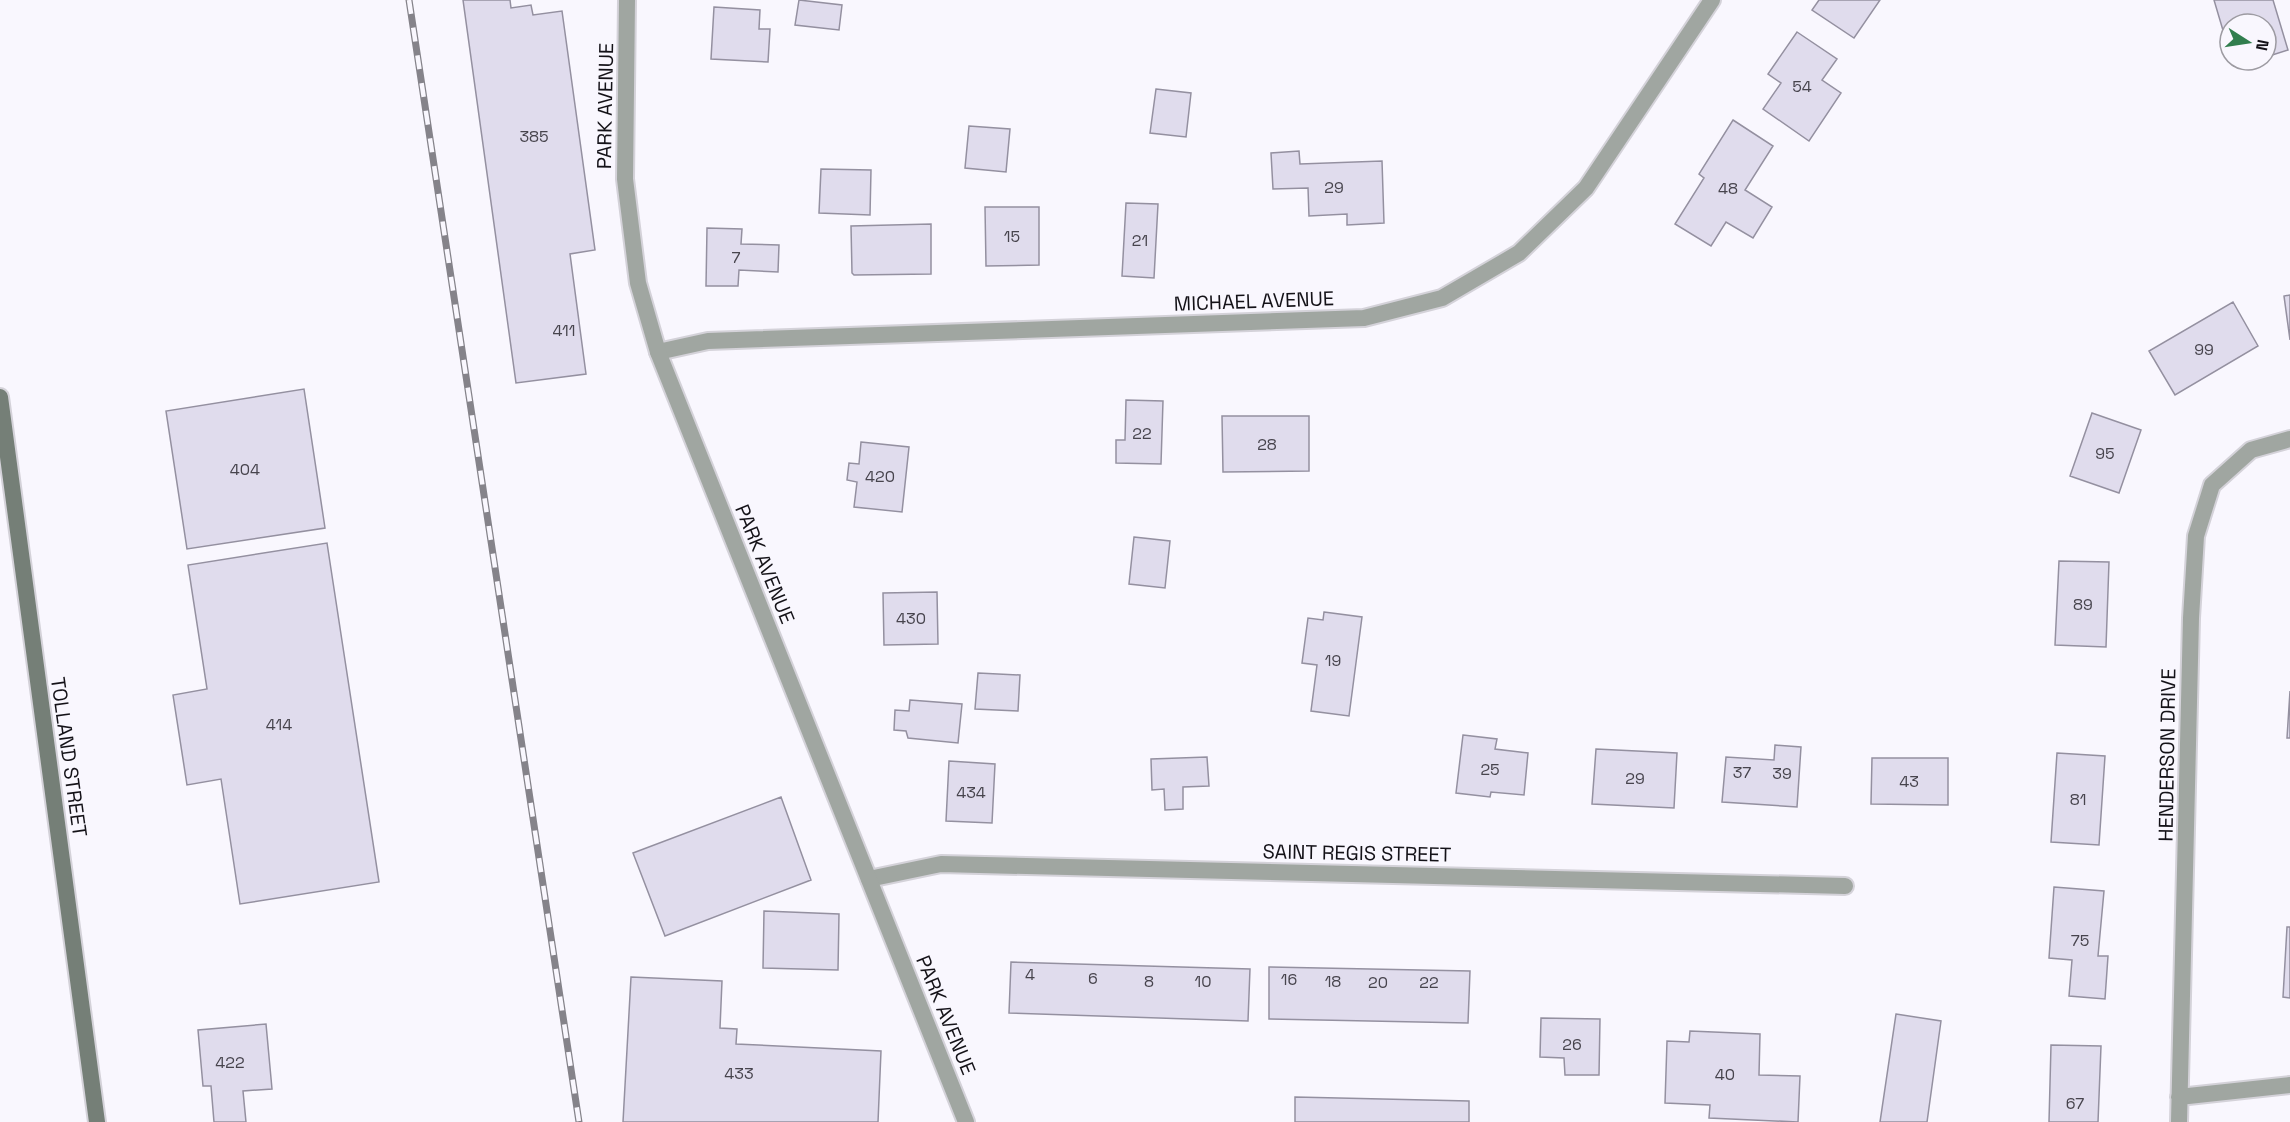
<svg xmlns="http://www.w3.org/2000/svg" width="2290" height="1122" font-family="'Space Grotesk',sans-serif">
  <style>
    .building { fill: #e0dced; stroke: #9490a0; stroke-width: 1.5 }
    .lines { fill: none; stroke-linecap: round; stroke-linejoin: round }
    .minor-casing { stroke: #d4d2d9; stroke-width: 20 }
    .tertiary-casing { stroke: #d4d2d9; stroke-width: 20 }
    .secondary-casing { stroke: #d4d2d9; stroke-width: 20 }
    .minor { stroke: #a0a6a1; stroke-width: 16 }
    .tertiary { stroke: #a0a6a1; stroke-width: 16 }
    .secondary { stroke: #757f77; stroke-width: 16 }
    .rail-casing { stroke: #85838a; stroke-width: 7 }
    .rail { stroke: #f9f7fe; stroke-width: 4.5; stroke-dasharray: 14; stroke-linecap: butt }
    .labels { text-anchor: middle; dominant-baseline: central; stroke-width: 6; stroke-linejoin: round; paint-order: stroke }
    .number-label { font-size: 16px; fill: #47444d }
    .street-label { font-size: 20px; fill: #141218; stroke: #f9f7fe }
  </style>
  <rect width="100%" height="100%" fill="#f9f7fe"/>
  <path class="building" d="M463 0H510L511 8 531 5 533 15 562 11 595 250 570 254 586 374 516 383Z
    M799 0 842 5 839 30 795 25Z
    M1819 0H1880L1854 38 1812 10Z
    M2214 0H2273L2288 50 2266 57V24H2230V54Z
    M714 7 760 10 759 29H770L768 62 711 59Z
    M1797 32 1837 59 1822 80 1841 93 1809 141 1763 109 1781 83 1768 74Z
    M2232 60H2255L2234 66Z
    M1156 89 1191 93 1186 137 1150 133Z
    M1733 120 1773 146 1745 190 1772 207 1753 238 1726 222 1711 246 1675 224 1704 178 1699 174Z
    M969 126 1010 129 1006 172 965 168Z
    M1299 151 1300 164 1382 161 1384 223 1347 225V214L1309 216 1308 188 1273 189 1271 153Z
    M821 169 871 170 870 215 819 213Z
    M1126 203 1158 204 1154 278 1122 276Z
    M985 207H1039V265L986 266Z
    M931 224V274L854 275 852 273 851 226Z
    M707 228 742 229 741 244 779 245 778 272 739 270 738 286H706Z
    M2290 295V340L2284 296Z
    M2233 302 2258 346 2175 395 2149 351Z
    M304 389 325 528 187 549 166 411Z
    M1126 400 1163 401 1161 464 1116 463V440H1125Z
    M2092 413 2141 430 2119 493 2070 476Z
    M1222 416H1309V471L1223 472Z
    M861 442 909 447 902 512 854 507 857 482 847 480 849 463 859 464Z
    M1134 537 1170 541 1165 588 1129 584Z
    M327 543 379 882 240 904 221 779 187 785 173 695 207 689 188 565Z
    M2059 561 2109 562 2106 647 2055 645Z
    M937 592 938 644 884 645 883 593Z
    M1324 612 1362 617 1349 716 1311 711 1317 665 1302 663 1308 618 1323 620Z
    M978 673 1020 675 1018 711 975 709Z
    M2290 691V738H2287Z
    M910 700 962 704 958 743 908 738 906 731 894 730 895 710 909 711Z
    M1463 735 1497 739 1495 749 1528 753 1524 795 1491 792 1490 797 1456 793Z
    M1775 745 1801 747 1797 807 1722 802 1726 757 1774 760Z
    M1596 749 1677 753 1674 808 1592 804Z
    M2057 753 2105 756 2099 845 2051 842Z
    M1207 757 1209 786 1183 787V809L1165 810 1164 789 1152 790 1151 759Z
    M1872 758H1948V805L1871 804Z
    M949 761 995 764 992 823 946 821Z
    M781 797 811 880 665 936 633 853Z
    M2054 887 2104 891 2098 956H2108L2105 999 2069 996 2072 960 2049 958Z
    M764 911 839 914 838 970 763 968Z
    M2287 927H2290V998L2283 997Z
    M1011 962 1250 969 1248 1021 1009 1013Z
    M1269 967 1470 971 1468 1023 1269 1019Z
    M631 977 722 981 720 1028 737 1029 736 1044 881 1051 878 1122H623Z
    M1896 1014 1941 1021 1927 1122H1880Z
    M1541 1018 1600 1019 1599 1075H1565L1564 1058 1540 1057Z
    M266 1024 272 1089 243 1091 246 1122H214L211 1086H203L198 1030Z
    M1690 1031 1760 1034 1759 1075 1800 1076 1798 1122 1709 1118 1710 1105 1665 1103 1667 1041 1689 1042Z
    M2051 1045 2101 1046 2098 1122H2049Z
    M1295 1097 1469 1101V1122H1295Z"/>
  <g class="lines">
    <defs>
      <path id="minor" d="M658 352 708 341 1364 318 1442 298 1519 253 1586 188 1712 0
        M869 879 941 864 1845 886
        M2179 1097 2290 1085
        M2179 1122 2191 618 2196 536 2212 485 2251 450 2290 439"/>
      <path id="tertiary" d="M627 0 625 179 638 283 658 352 966 1122"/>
      <path id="secondary" d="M0 397 97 1122"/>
    </defs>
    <use href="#minor" class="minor-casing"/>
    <use href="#tertiary" class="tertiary-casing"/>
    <use href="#secondary" class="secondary-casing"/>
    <use href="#minor" class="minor"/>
    <use href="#tertiary" class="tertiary"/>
    <use href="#secondary" class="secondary"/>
    <defs>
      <path id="rail" d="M409 0 579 1122"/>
    </defs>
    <use href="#rail" class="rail-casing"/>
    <use href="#rail" class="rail"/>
  </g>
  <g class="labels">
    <g class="number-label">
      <text x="1802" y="86">54</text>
      <text x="534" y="136">385</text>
      <text x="1334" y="187">29</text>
      <text x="1728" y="188">48</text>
      <text x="1012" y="236">15</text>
      <text x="1140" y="240">21</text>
      <text x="736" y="257">7</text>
      <text x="564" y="330">411</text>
      <text x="2204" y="349">99</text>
      <text x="1142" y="433">22</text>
      <text x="1267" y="444">28</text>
      <text x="2105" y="453">95</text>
      <text x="245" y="469">404</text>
      <text x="880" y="476">420</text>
      <text x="2083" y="604">89</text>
      <text x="911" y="618">430</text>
      <text x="1333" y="660">19</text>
      <text x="279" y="724">414</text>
      <text x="1490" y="769">25</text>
      <text x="1742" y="772">37</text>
      <text x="1782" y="773">39</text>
      <text x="1635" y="778">29</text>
      <text x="1909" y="781">43</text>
      <text x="971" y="792">434</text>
      <text x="2078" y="799">81</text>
      <text x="2080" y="940">75</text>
      <text x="1030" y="974">4</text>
      <text x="1093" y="978">6</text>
      <text x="1289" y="979">16</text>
      <text x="1149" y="981">8</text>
      <text x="1203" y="981">10</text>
      <text x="1333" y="981">18</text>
      <text x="1378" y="982">20</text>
      <text x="1429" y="982">22</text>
      <text x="1572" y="1044">26</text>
      <text x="230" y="1062">422</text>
      <text x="739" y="1073">433</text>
      <text x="1725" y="1074">40</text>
      <text x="2075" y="1103">67</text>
    </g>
    <g class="street-label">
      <text transform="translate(605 106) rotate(-89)">PARK AVENUE</text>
      <text transform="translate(1254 301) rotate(-2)">MICHAEL AVENUE</text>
      <text transform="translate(765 564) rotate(68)">PARK AVENUE</text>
      <text transform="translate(2167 755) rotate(-89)">HENDERSON DRIVE</text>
      <text transform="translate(69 757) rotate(82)">TOLLAND STREET</text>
      <text transform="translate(1357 853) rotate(1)">SAINT REGIS STREET</text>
      <text transform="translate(946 1015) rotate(68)">PARK AVENUE</text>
    </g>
  </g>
  <g transform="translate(2248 42) rotate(102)"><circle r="28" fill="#f9f7fe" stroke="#9d9ba2" stroke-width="1.5"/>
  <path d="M0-4.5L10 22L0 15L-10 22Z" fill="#317e4e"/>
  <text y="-9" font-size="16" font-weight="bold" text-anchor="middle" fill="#141218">N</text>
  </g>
</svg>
